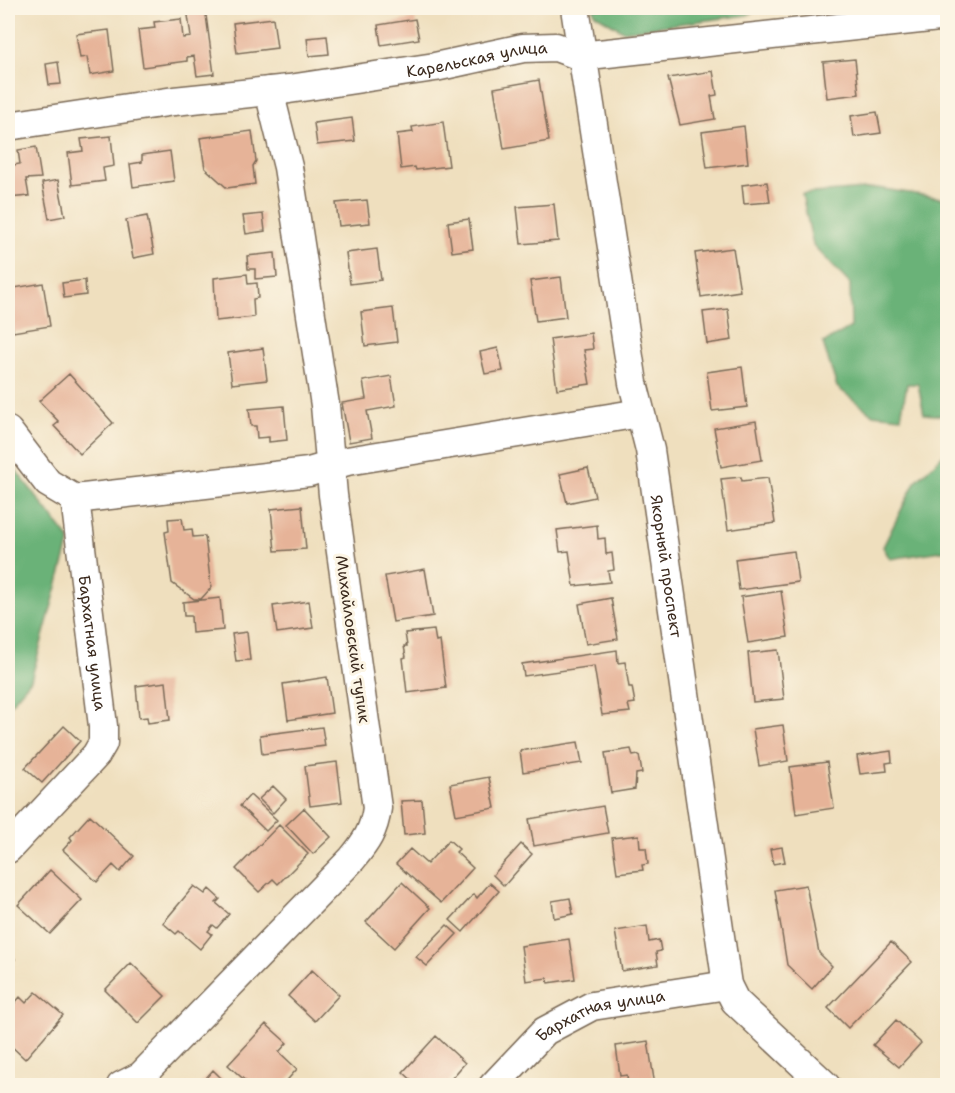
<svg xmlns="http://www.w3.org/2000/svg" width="955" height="1093" font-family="'Shantell Sans',sans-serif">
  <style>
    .forest { fill: #6bb278; stroke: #536e4b; stroke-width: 1.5 }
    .building { fill: #e6b398 }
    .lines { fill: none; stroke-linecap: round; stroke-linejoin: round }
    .minor-casing { stroke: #7a6956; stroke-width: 31 }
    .minor { stroke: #fff; stroke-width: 28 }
    .labels { text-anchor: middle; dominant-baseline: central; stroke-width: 6; stroke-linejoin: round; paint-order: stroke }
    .street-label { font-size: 16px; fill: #3b2a1e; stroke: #fcf5e5 }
  </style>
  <rect width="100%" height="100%" fill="#fcf5e5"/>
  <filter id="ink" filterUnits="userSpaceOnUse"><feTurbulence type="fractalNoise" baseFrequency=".0167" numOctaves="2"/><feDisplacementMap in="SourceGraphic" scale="12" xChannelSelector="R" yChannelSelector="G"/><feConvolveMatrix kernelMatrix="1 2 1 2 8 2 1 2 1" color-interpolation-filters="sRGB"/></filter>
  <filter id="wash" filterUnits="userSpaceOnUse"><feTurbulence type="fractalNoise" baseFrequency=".008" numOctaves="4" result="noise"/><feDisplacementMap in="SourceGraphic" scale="24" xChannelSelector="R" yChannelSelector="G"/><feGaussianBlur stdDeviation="1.35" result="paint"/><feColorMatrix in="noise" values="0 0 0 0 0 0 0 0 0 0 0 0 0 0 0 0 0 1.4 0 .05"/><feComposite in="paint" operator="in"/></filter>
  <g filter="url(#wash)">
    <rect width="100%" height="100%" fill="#efdfbe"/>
    <path class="forest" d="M593 8H764L747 15 623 31 595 14Z
      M877 188 947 199V416L924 414 918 384H907L901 417 872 414 837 387 823 343 851 327 850 284 813 245 802 194Z
      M947 451V550L890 559 883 547 915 482Z
      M8 460 70 540 31 680 8 707Z"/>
    <g id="blocks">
      <path class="building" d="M187 8H205L214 74 197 76 194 56 187 57V61L143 67 138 30 155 28 154 22 181 19 183 38 191 37Z
        M273 18 277 48 237 53 233 23Z
        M415 19 419 39 381 45 378 25Z
        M109 30 114 71 90 75 87 57 80 58 76 34Z
        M327 36 329 54 309 56 307 38Z
        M855 59 859 94 827 98 823 62Z
        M58 62 61 84 49 85 46 64Z
        M713 71 717 95 711 96 715 119 680 125 668 78Z
        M539 80 549 141 504 149 494 88Z
        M877 112 881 133 854 137 851 116Z
        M352 118 355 141 317 145 314 123Z
        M443 122 449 166 416 170 415 167 401 169 397 134 413 132 412 127Z
        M744 126 748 163 707 168 702 132Z
        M252 131 256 161 253 166 255 184 227 188 205 168 200 138Z
        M111 136 114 166 103 168 105 181 72 185 68 153 83 151 81 139Z
        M36 147 41 178 26 179 29 196 8 198V166L20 164 18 150Z
        M170 151 174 181 133 187 130 164 142 162V155Z
        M58 180 65 216 49 219 42 183Z
        M767 182 770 202 744 204 742 185Z
        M367 200 370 223 339 226 336 203Z
        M554 204 558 241 521 244 517 207Z
        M263 214 265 231 246 234 243 216Z
        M147 216 154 254 133 258 126 220Z
        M469 219 473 249 452 252 448 222Z
        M733 248 740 291 701 297 695 253Z
        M377 249 381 280 350 284 346 253Z
        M275 253 277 277 255 279V269H248L247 256Z
        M247 274 248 284 257 283 258 298 253 299 254 317 216 321 214 278Z
        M561 277 566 317 536 321 530 281Z
        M85 280 86 295 64 298 62 283Z
        M43 283 50 326 13 332 8 289Z
        M393 308 397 342 365 346 361 312Z
        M728 309 732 340 707 344 703 312Z
        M591 333 593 349 584 350 590 384 557 389 550 339Z
        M263 348 267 380 232 384 228 353Z
        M498 348 503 371 485 374 480 352Z
        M742 367 747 407 712 411 707 372Z
        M69 374 113 423 80 454 54 426 59 422 39 401Z
        M391 376 396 406 367 411 372 438 349 442 342 403 366 399 363 381Z
        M284 406 287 440 269 442V437L257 438 256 426H251L249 409Z
        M756 421 762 460 721 467 714 428Z
        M588 468 595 497 567 503 560 474Z
        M741 477 742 481 768 478 775 523 728 530 721 479Z
        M302 506 306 549 275 551 271 509Z
        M182 518 184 530 192 529 193 537 205 536 211 588 201 599H194L172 583 165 532 169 531 168 519Z
        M597 525 598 539 605 538 606 554 612 553 614 570 608 571 610 582 574 586 569 551 560 552 557 530Z
        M794 551 798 582 739 590 735 559Z
        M425 569 433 616 393 622 385 576Z
        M781 591 788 637 748 643 741 597Z
        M220 598 223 630 192 633 191 616H184L183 602Z
        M611 598 618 639 586 644 579 604Z
        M309 601 313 628 277 633 273 606Z
        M434 630 436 642 440 641 446 688 407 693 403 658 406 657 404 646H407L405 633Z
        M247 632 250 660 236 661 232 634Z
        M617 650 618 663 625 662 629 687H632L635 703 628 704 630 712 602 715 594 666 524 676 522 664Z
        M778 650 784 699 753 702 748 653Z
        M327 677 332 713 288 720 283 684Z
        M166 682 170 720 148 723 147 717 139 718 136 686Z
        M783 725 788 761 759 766 753 729Z
        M64 726 80 741 42 783 25 768Z
        M322 727 325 746 262 754 260 735Z
        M578 742 582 763 523 772 520 751Z
        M631 749 633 756 639 755 642 773 636 774 635 789 611 793 605 753Z
        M891 751 892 762 886 763 887 771 860 774 857 756Z
        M337 762 342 802 310 806 305 766Z
        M827 762 834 808 796 814 790 767Z
        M489 777 495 808 456 815 450 784Z
        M273 786 286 799 273 813 259 799Z
        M250 795 277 820 266 831 240 806Z
        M422 800 425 833 404 835 401 801Z
        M603 806 608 833 534 846 529 819Z
        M304 808 331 837 313 854 286 825Z
        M90 815 134 856 120 872 113 865 97 882 63 850 72 840 70 837Z
        M279 825 308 854 278 884 273 879 259 892 236 869Z
        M639 835 640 848H646L648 864 642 865 643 870 617 873 612 838Z
        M449 840 459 849 456 852 473 868 441 903 396 864 410 849 427 864Z
        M521 844 532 854 504 886 493 875Z
        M782 847 785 862 773 864 770 849Z
        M50 870 82 900 50 934 18 905Z
        M402 882 430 908 394 948 366 922Z
        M490 883 499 891 463 932 450 920 474 894 477 898Z
        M806 885 819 953 832 966 812 989 787 965 775 890Z
        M194 886 205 894 209 889 220 899 216 903 229 914 217 928 213 925 208 931 212 934 200 949 179 931 176 934 163 923Z
        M570 898 573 914 554 918 552 901Z
        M447 925 457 934 427 966 416 957Z
        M647 926 649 942 659 940 661 951 656 952 658 965 622 971 615 931Z
        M569 939 575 979 548 983 547 978 526 981 521 946Z
        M891 942 912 962 848 1028 828 1008Z
        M8 952 15 959 8 967Z
        M131 963 165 996 138 1023 105 990Z
        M312 970 339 995 315 1021 288 996Z
        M36 992 63 1015 25 1059 8 1043V1004L9 1002 13 1005 20 997 26 1003Z
        M896 1020 921 1043 899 1067 873 1045Z
        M266 1024 287 1043 279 1052 297 1069 282 1086H251L228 1065Z
        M436 1036 465 1063 445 1086H418L403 1072Z
        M648 1041 655 1086H628L627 1075 620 1076 616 1046Z
        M213 1070 229 1086H199Z"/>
    </g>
  </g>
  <g filter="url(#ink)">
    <use href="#blocks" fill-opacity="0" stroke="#7a6956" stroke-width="1.5"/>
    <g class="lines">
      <defs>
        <g id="minor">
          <path id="s1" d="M575 8 633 383 650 450 727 985 735 1001 826 1086"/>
          <path id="s2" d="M8 126 174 101 289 89 435 67 523 48 556 47 580 56 948 16"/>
          <path id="s3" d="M8 431 48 483 75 499 103 726V743L96 755 8 849"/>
          <path d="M75 499 309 472 347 461 640 413"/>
          <path d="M121 1086 141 1076 352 859C366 842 374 831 377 808L333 495 325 405 288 167 269 91"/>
          <path id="s4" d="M493 1086 545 1031 592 1006 727 985"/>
        </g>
      </defs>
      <use href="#minor" class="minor-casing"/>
      <use href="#minor" class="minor"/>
    </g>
  </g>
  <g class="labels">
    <g class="street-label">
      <text stroke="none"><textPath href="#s2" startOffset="474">Карельская улица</textPath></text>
      <text stroke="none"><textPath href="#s1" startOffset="566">Якорный проспект</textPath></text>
      <text transform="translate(353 639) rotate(82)">Михайловский тупик</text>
      <text stroke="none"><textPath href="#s3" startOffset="242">Бархатная улица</textPath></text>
      <text stroke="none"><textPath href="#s4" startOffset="134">Бархатная улица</textPath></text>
    </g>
  </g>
  <rect width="955" height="1093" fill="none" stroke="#fcf5e5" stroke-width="30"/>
</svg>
